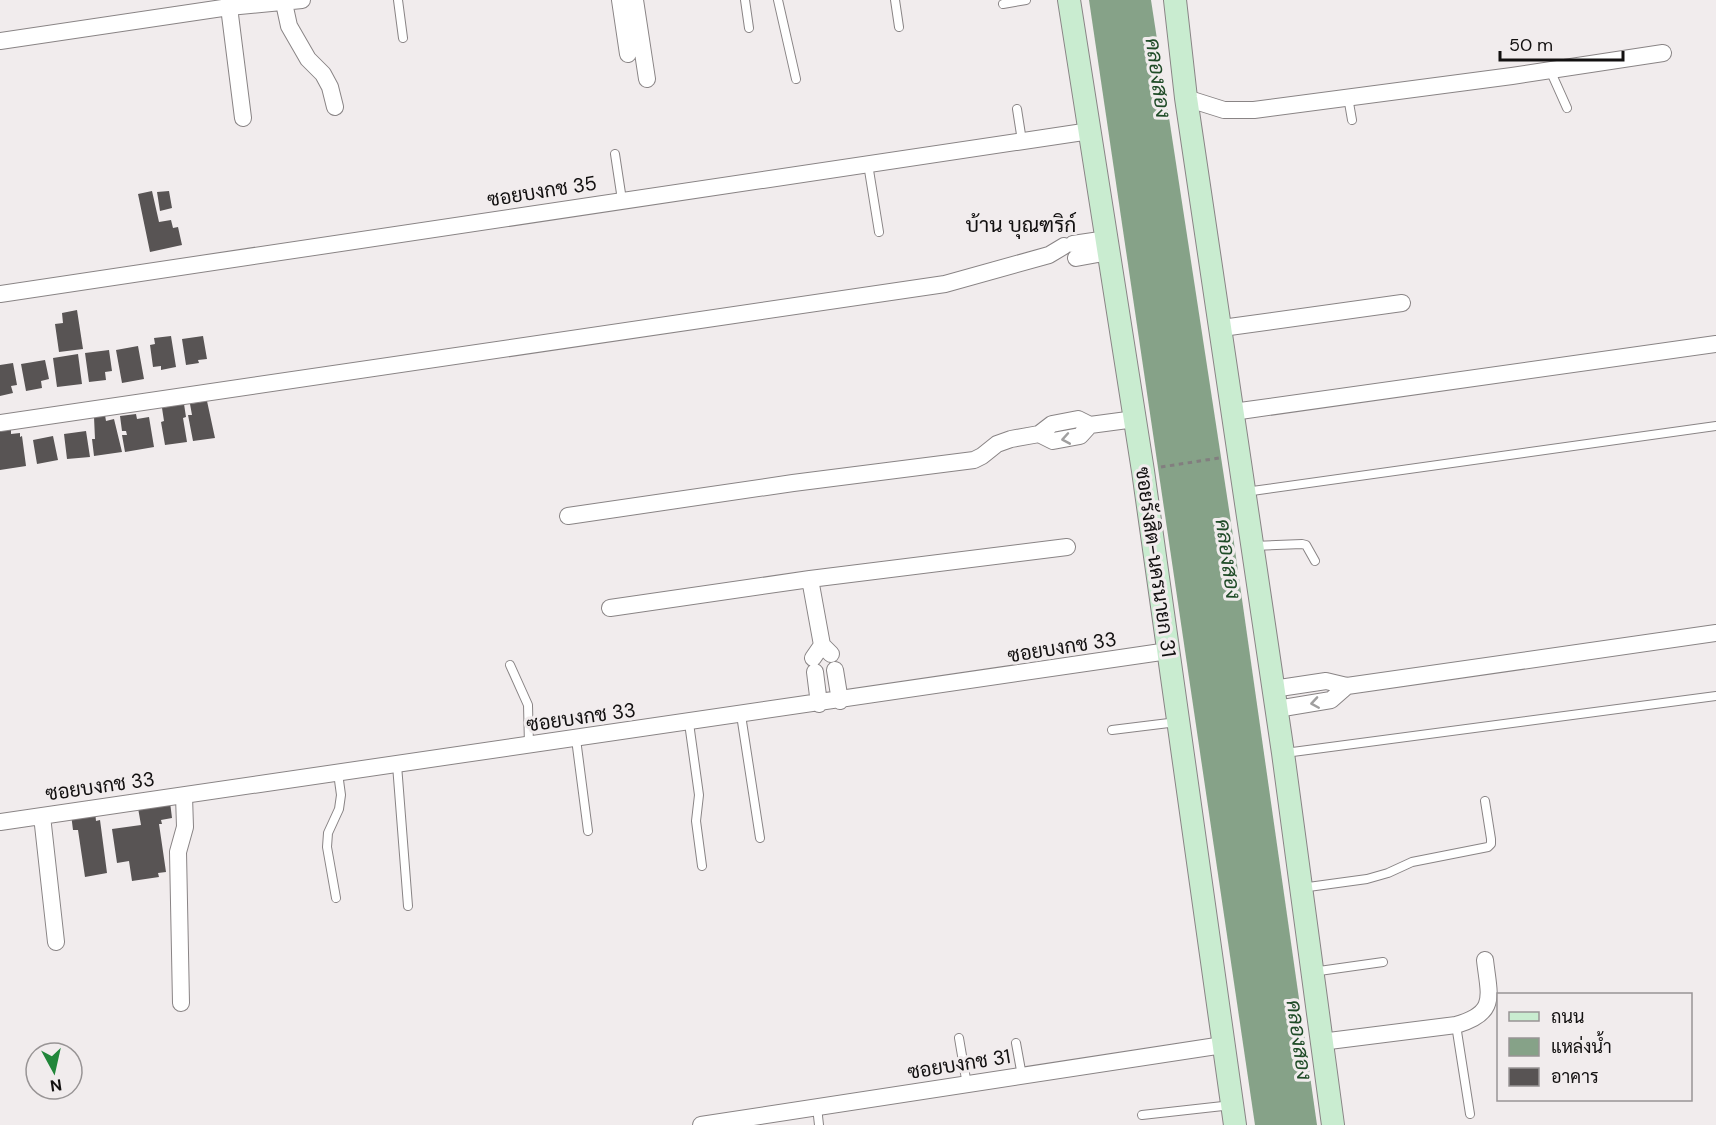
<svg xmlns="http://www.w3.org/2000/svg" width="1716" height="1125" font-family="'DM Sans',Sarabun,sans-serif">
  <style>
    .water { fill: #86a288 }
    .building { fill: #585454 }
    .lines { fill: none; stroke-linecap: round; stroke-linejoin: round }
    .lane-casing { stroke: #898485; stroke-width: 10 }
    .street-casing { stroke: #898485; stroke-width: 18 }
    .secondary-casing { stroke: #898485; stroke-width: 24 }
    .path { stroke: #827e7f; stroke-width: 3; stroke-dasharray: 4.5 4.5; stroke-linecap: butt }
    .lane { stroke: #fff; stroke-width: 8 }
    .street { stroke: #fff; stroke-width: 16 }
    .secondary { stroke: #c9ecd0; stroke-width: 22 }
    .oneway { stroke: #a09f9f }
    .labels { text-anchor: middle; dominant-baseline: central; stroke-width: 6; stroke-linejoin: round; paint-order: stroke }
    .street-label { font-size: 20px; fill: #121010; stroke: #f1eced }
    .water-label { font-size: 21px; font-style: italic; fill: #1f4b27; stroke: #f1eced }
    .neighbourhood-label { font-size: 21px; fill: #121010; stroke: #f1eced }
  </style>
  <rect width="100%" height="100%" fill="#f1eced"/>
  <path class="water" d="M1089 0H1151L1232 529 1317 1125H1255Z"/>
  <path class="building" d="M152 191 159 222 171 220 173 228 178 227 182 245 150 252 138 194Z
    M169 191 172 208 160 211 157 192Z
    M77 310 83 349 59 352 55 324 63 323 62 313Z
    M171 336 176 367 161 370V366L153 367 150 345 155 344 154 338Z
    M203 336 207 359 198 360 199 363 186 365 182 339Z
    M138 346 144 379 122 383 116 350Z
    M109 350 112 371 105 372 106 380 89 382 85 353Z
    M78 354 82 384 57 387 53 358Z
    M45 360 49 379 41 381 42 388 26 391 21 364Z
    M13 363 17 385 11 386 13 393 0 396V365Z
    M207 401 215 438 193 441 188 415H192L190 404Z
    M184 404 186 417 183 418 187 442 165 445 161 422 164 421 162 408Z
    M136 414 137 419 149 417 154 447 125 452 122 435H127L126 431H122L120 416Z
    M105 415 106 421 114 419 122 452 94 456 92 439H95L94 417Z
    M11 429V434L20 433V437L22 436 26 466 0 470V431Z
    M86 431 90 457 67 459 64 434Z
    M53 436 58 460 37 464 33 440Z
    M170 802 172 818 161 820 162 824H159L166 872 158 873 159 877 132 881 129 861 117 863 112 829 141 825 138 808Z
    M95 811 96 821 100 820 107 873 85 877 78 830H73L71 814Z"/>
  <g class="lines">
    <defs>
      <path id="lane" d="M398 0 403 38
        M745 0 749 28
        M778 0 796 79
        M895 0 899 27
        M1003 4 1026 0
        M1550 70 1567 108
        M1348 97 1352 120
        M1017 109 1022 141
        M615 154 622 200
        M868 164 879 232
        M1245 492 1716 426
        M1253 546 1302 544 1306 545 1315 561
        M510 665 528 705 529 745
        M741 715 760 838
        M689 723 699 795 696 821 702 866
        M1112 730 1177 722
        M576 739 588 831
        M1285 753 1716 696
        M397 765 408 906
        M1301 888 1367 879 1388 873 1412 862 1488 847 1491 844V839L1485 801
        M336 898 327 847 328 833 339 809 341 795 338 773
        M1312 972 1383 962
        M1456 1025 1470 1114
        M959 1038 967 1085
        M1016 1043 1022 1076
        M817 1107 819 1125
        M1142 1115 1232 1105"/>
      <path id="street" d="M620 0 628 54
        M635 0 647 79
        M284 3 289 26 308 59 323 74 330 87 335 107
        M229 7 243 118
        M0 41 229 7 302 0
        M1186 98 1224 110H1254L1512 76 1663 53
        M1073 244 1107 239
        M1076 258 1109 252
        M0 294 1090 131
        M1222 328 1402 303
        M1233 412 1716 344
        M0 423 945 284 1049 255 1064 246
        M1039 434 1053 441 1080 436 1090 425
        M568 516 793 483 974 460 982 456 997 444 1011 439 1039 434 1052 424 1078 419 1090 425 1135 419
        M610 608 810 579
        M822 645 810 579 1067 547
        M813 658 822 645 831 654
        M835 670 840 701
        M815 672 819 704
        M1273 689 1326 681 1347 686 1716 633
        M1277 709 1331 700 1347 686
        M42 816 56 942
        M0 822 1168 651
        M181 1003 178 852 185 827 184 796
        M1321 1042 1456 1025C1498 1013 1489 996 1485 960
        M701 1125 1223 1045"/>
      <path id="secondary" d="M1069 0 1143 471 1235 1125
        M1175 0 1186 98 1283 753 1333 1125"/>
    </defs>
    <use href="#lane" class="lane-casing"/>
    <use href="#street" class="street-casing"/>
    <use href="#secondary" class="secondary-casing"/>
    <path class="path" d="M1161 467 1219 458"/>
    <use href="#lane" class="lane"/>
    <use href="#street" class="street"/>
    <use href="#secondary" class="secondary"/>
  </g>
  <defs><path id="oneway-chevron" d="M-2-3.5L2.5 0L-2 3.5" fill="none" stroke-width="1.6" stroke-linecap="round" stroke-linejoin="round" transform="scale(1.5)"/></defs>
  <g class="oneway">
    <use href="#oneway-chevron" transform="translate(1066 439) rotate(170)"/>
    <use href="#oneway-chevron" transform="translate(1315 703) rotate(171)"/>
  </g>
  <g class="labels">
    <g class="street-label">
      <text transform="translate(542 191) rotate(-9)">ซอยบงกช 35</text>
      <text transform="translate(1156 562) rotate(82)">ซอยรังสิต-นครนายก 31</text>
      <text transform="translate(1062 647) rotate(-9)">ซอยบงกช 33</text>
      <text transform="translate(581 717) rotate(-8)">ซอยบงกช 33</text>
      <text transform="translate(100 786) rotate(-8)">ซอยบงกช 33</text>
      <text transform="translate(959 1064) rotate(-9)">ซอยบงกช 31</text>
    </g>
    <g class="water-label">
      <text transform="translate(1158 78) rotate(82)">คลองสอง</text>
      <text transform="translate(1228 559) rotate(82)">คลองสอง</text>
      <text transform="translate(1299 1040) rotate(82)">คลองสอง</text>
    </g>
    <g class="neighbourhood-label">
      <text x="1021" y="225">บ้าน บุณฑริก์</text>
    </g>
  </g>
  <rect x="1497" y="993" width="195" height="108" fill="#f1eced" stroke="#989495" stroke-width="1.5"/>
  <rect x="1509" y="1012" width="30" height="9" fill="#c9ecd0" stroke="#989495" stroke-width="1.5"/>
  <text x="1551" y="1023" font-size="18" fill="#121010">ถนน</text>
  <rect x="1509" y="1038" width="30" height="18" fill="#86a288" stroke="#989495" stroke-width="1.5"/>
  <text x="1551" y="1053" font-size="18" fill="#121010">แหล่งน้ำ</text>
  <rect x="1509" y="1068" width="30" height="18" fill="#585454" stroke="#989495" stroke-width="1.5"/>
  <text x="1551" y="1083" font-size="18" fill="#121010">อาคาร</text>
  <g transform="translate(54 1071) rotate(172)"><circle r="28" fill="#f1eced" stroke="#989495" stroke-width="1.5"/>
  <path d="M0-4.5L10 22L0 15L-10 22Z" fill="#21863a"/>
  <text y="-9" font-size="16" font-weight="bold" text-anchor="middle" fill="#121010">N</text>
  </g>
  <path d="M1500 51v9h123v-9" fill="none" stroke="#121010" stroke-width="3"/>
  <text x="1509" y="51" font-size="18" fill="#121010" stroke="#f1eced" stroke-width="4.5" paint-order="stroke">50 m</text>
</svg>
